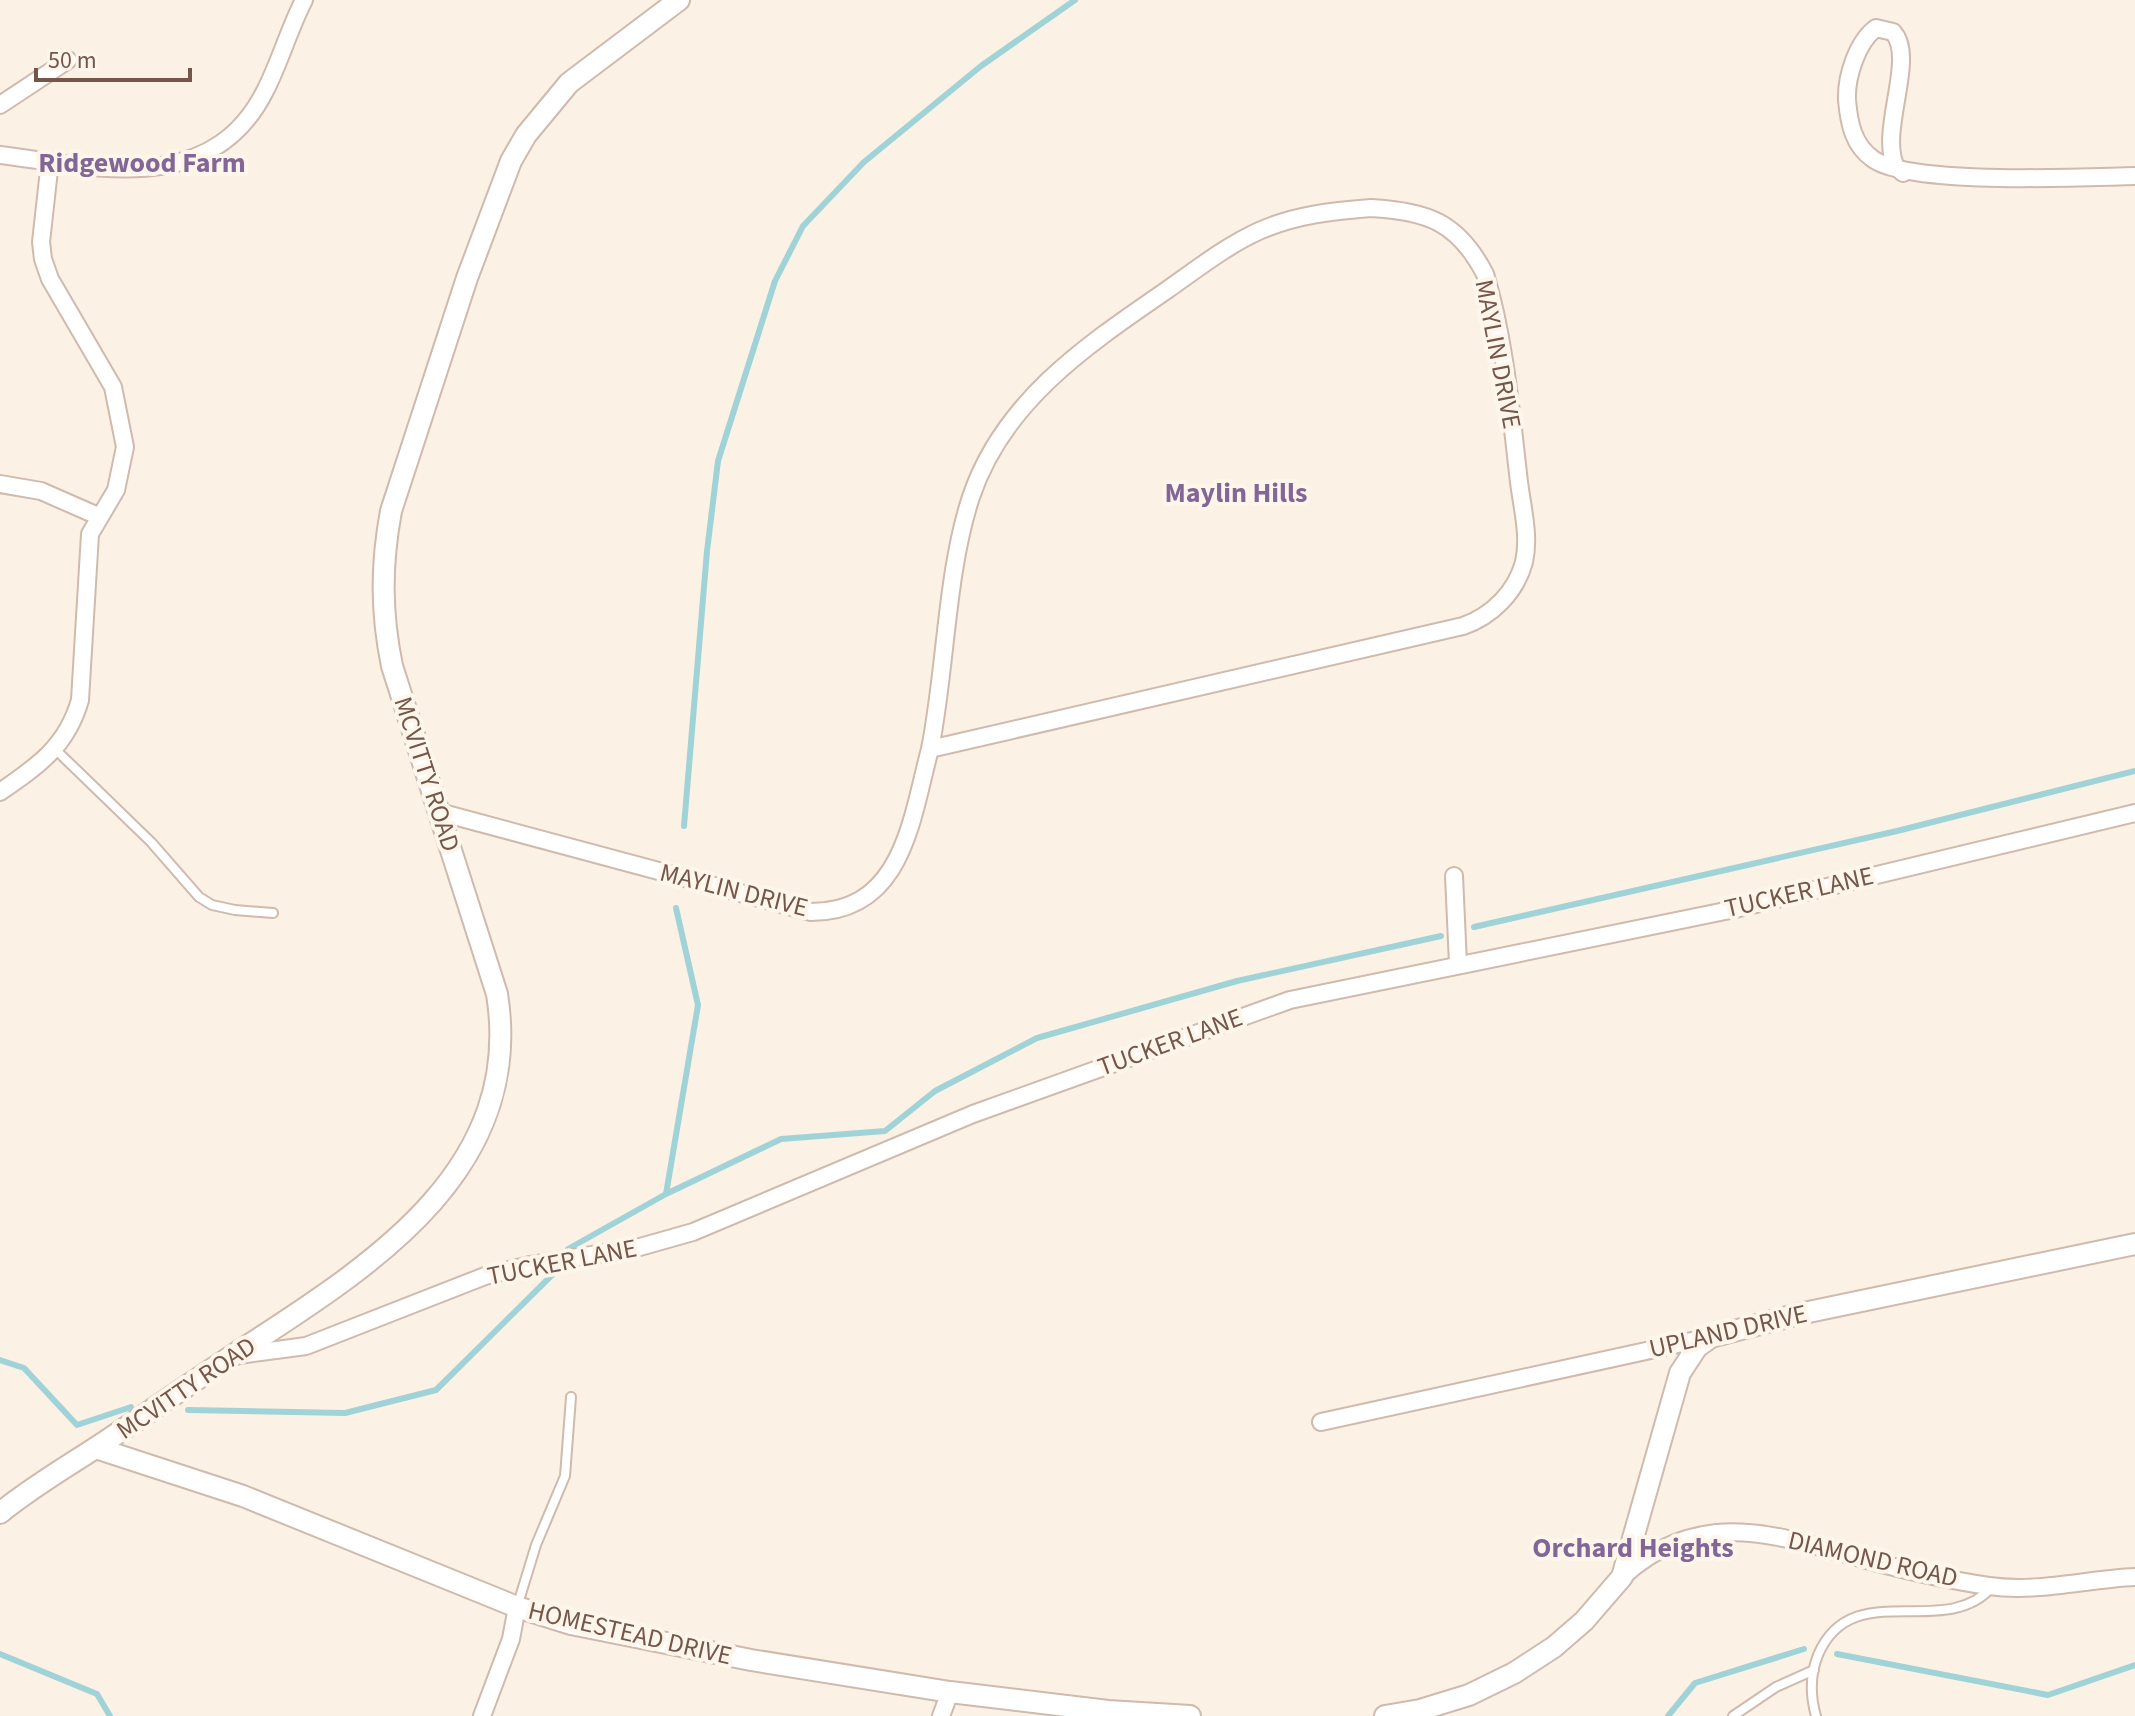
<svg xmlns="http://www.w3.org/2000/svg" width="2135" height="1716" font-family="'Source Sans 3',sans-serif">
  <style>
    .lines { fill: none; stroke-linecap: round; stroke-linejoin: round }
    .stream { stroke: #a0d3d7; stroke-width: 6 }
    .service-casing { stroke: #cfbaae; stroke-width: 12 }
    .minor-casing { stroke: #cfbaae; stroke-width: 20 }
    .tertiary-casing { stroke: #cfbaae; stroke-width: 24 }
    .service { stroke: #fff; stroke-width: 8 }
    .minor { stroke: #fff; stroke-width: 16 }
    .tertiary { stroke: #fff; stroke-width: 20 }
    .labels { text-anchor: middle; dominant-baseline: central; stroke-width: 8; stroke-linejoin: round; paint-order: stroke }
    .street-label { font-size: 26px; fill: #75564a; stroke: #fff6eb }
    .neighbourhood-label { font-size: 28px; font-weight: bold; fill: #836698; stroke: #fff6eb }
  </style>
  <rect width="100%" height="100%" fill="#fcf1e5"/>
  <g class="lines">
    <path class="stream" d="M684 826 707 551 718 461 775 281 803 226 864 162 981 66 1075 0
      M1474 927 1897 831 2135 771
      M666 1194 698 1005 676 908
      M568 1249 666 1194 781 1139 885 1131 935 1091 1037 1038 1237 981 1441 936
      M0 1360 24 1368 77 1425 131 1407
      M188 1410 345 1413 436 1390 555 1272
      M0 1654 97 1694 110 1716
      M1837 1654 2048 1695 2135 1665
      M1668 1716 1695 1683 1804 1649"/>
    <defs>
      <path id="service" d="M56 750 151 842 199 897 212 905 235 910 273 913
        M517 1607 536 1545 565 1476 571 1397
        M1733 1716 1776 1687 1814 1670
        M1816 1716C1810 1695 1810 1675 1818 1655 1852 1575 1944 1641 1992 1587"/>
      <path id="minor" d="M0 105 68 60
        M0 155C95 167 211 198 265 91 280 62 289 29 304 0
        M1903 173 1896 167C1878 132 1917 58 1893 32L1876 28C1857 42 1846 77 1847 100 1849 123 1853 145 1873 159 1911 186 2083 177 2135 176
        M1371 208C1427 211 1458 222 1485 274 1505 340 1511 414 1519 482 1522 507 1530 536 1524 562 1516 592 1492 616 1463 626L930 749C946 669 946 572 971 497 1003 401 1087 345 1167 290 1197 269 1226 246 1259 231 1295 215 1332 211 1371 208Z
        M0 484 41 491 98 516
        M0 792C38 766 67 746 80 700L90 534 116 490 125 447 113 387 50 279 43 259 41 242 50 161
        M439 812 811 912C903 912 911 820 930 749
        M1454 876 1458 964
        M232 1356 306 1346 485 1276 530 1265 640 1247 693 1232 973 1114 1290 1000 1735 909 2135 813
        M1321 1422 1710 1337
        M1622 1577C1699 1507 1774 1534 1863 1559 1904 1570 1947 1580 1989 1586 2037 1593 2087 1579 2135 1577
        M482 1716 511 1639 517 1607
        M941 1716 950 1692"/>
      <path id="tertiary" d="M96 1448 243 1496 517 1607 571 1624 751 1660 950 1692 1108 1711 1190 1716
        M0 1513C33 1486 70 1465 106 1441 148 1413 189 1384 232 1356 362 1271 526 1175 497 994L392 666C381 612 381 565 391 511L467 278 511 161 526 135 569 83 679 0
        M1385 1716 1420 1710 1469 1695 1514 1673 1554 1647 1584 1621 1622 1577 1680 1373 1697 1347 1711 1337 1799 1314 2135 1244"/>
    </defs>
    <use href="#service" class="service-casing"/>
    <use href="#minor" class="minor-casing"/>
    <use href="#tertiary" class="tertiary-casing"/>
    <use href="#service" class="service"/>
    <use href="#minor" class="minor"/>
    <use href="#tertiary" class="tertiary"/>
  </g>
  <g class="labels">
    <g class="street-label">
      <text transform="translate(1498 354) rotate(79)">MAYLIN DRIVE</text>
      <text transform="translate(427 774) rotate(72)">MCVITTY ROAD</text>
      <text transform="translate(734 890) rotate(14)">MAYLIN DRIVE</text>
      <text transform="translate(1799 892) rotate(-13)">TUCKER LANE</text>
      <text transform="translate(1170 1042) rotate(-20)">TUCKER LANE</text>
      <text transform="translate(562 1262) rotate(-11)">TUCKER LANE</text>
      <text transform="translate(1728 1331) rotate(-13)">UPLAND DRIVE</text>
      <text transform="translate(186 1388) rotate(-34)">MCVITTY ROAD</text>
      <text transform="translate(1873 1559) rotate(13)">DIAMOND ROAD</text>
      <text transform="translate(630 1633) rotate(13)">HOMESTEAD DRIVE</text>
    </g>
    <g class="neighbourhood-label">
      <text x="142" y="163">Ridgewood Farm</text>
      <text x="1236" y="493">Maylin Hills</text>
      <text x="1633" y="1548">Orchard Heights</text>
    </g>
  </g>
  <path d="M36 68v12h154v-12" fill="none" stroke="#75564a" stroke-width="4"/>
  <text x="48" y="68" font-size="24" fill="#75564a" stroke="#fff6eb" stroke-width="6" paint-order="stroke">50 m</text>
</svg>
